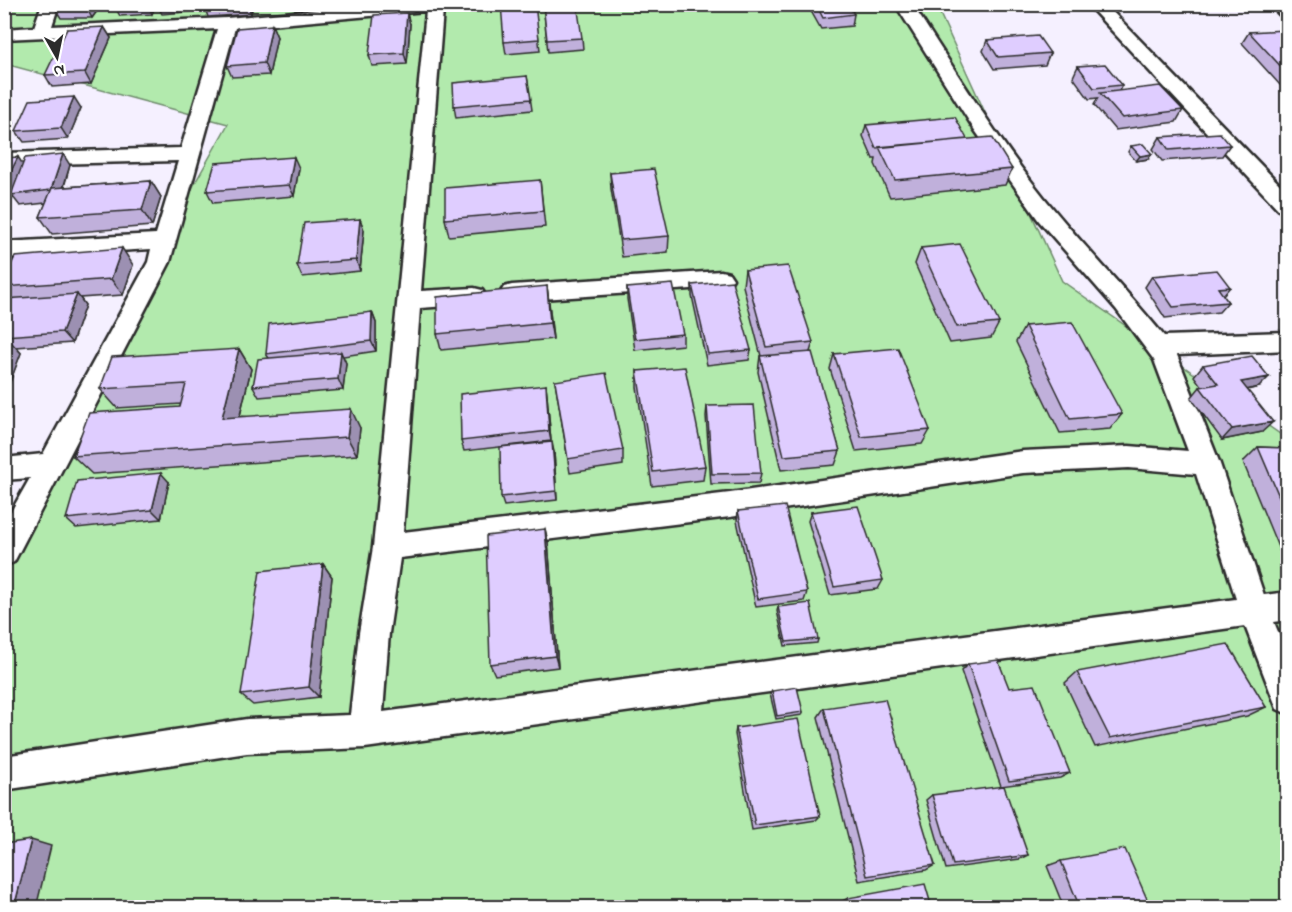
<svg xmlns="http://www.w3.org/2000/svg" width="1292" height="912" font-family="'Indie Flower',sans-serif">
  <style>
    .green { fill: #b2eaad; stroke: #6e8a6c; stroke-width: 1.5 }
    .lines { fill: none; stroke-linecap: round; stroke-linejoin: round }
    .street-casing { stroke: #2b2b2b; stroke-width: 5 }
    .street { fill: #fff; fill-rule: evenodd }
    .wall { fill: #c0b0db; stroke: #2b2b2b; stroke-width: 1.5 }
    .shaded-wall { fill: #9c90b2; stroke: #2b2b2b; stroke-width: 1.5 }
    .building { fill: #dfcdff; stroke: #2b2b2b; stroke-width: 1.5 }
  </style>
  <rect width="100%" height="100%" fill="#f5f0ff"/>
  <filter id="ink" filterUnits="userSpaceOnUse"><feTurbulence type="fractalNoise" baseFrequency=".0167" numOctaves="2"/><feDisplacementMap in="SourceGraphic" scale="12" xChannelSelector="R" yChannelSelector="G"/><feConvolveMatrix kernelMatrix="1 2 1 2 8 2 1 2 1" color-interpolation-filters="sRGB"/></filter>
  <g filter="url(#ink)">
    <path class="green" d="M5 5H936L1062 281 1287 439V907L5 908V522L228 124 5 64Z"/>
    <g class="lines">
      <defs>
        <path id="street" d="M42 4H59L52 26 227 18 383 4H458L456 8 443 10 421 291 474 288 482 290 486 296 482 302 474 304 420 308 403 532 730 493 1023 451 1129 446 1188 451 1154 360 1116 309 1039 221 974 129 895 4H912C958 74 1002 148 1056 212 1091 254 1129 293 1164 336L1288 332V350L1177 355 1220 464 1264 595 1288 592V620L1274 622 1288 656V714L1277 709 1245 626 365 748 247 753 4 790V756L247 719 350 715 359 633 373 547 426 11 235 28 170 262 14 562 4 566V524L30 478 4 480V458L43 454 148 262 151 249 4 258V242L156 234 178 161 4 165V153L181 148 217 29 4 39V29L34 27ZM1129 468 1196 474 1236 599 383 712 389 633 400 558 730 517 1023 473Z
          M1087 4H1105L1288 193V213L1280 211Z
          M1269 4H1288V18L1282 17Z
          M721 271 729 273 733 279 729 285 721 287 512 301 504 299 500 293 504 287 512 285Z"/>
      </defs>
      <use href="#street" class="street-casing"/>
      <use href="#street" class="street"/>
    </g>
    <path class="wall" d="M102 4 92 18H61L54 7Z
      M156 4 152 14 120 16 114 5Z
      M157 4H198L196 11 162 14Z
      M253 4 251 14 208 17 206 11Z
      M535 4 540 51 506 54 504 42Z
      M543 4 582 38 583 49 548 52Z
      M807 4H848L854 14 852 26 821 29Z
      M410 24 407 64 372 66 369 55Z
      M272 25 277 37 269 75 232 77 227 66Z
      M104 27 111 38 91 84 52 87 45 75Z
      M1249 32H1287V84L1280 85 1242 43Z
      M987 40 1050 53 1045 65 994 69 983 51Z
      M1078 66 1122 85 1119 91 1183 110 1176 122 1115 130 1094 105 1098 98 1089 99 1073 77Z
      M527 76 532 110 456 118 454 106Z
      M81 108 68 139 24 142 16 131Z
      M866 125 967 139 1012 169 1005 185 890 197 875 164 876 159H873L863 136Z
      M1160 137 1230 145 1222 156 1162 161 1153 149Z
      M1131 146 1148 159 1136 161 1128 152Z
      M18 157 22 164 70 165 64 187 151 181 161 197 152 226 52 234 40 217 46 203 20 206 13 197 4 216Z
      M299 168 294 196 213 203 207 191Z
      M610 173 669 236 668 252 622 257 611 189Z
      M540 180 545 227 449 236 445 219Z
      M360 219 364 230 360 271 302 277 297 265Z
      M921 248 999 323 991 338 950 343 915 264Z
      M133 265 123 295 80 298 85 305 72 343 16 347 21 353 4 398V299H11L4 291V279Z
      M745 270 813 342 810 352 840 451 835 465 781 470 758 372 760 356H761L743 286Z
      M1152 276 1230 287 1223 295 1228 302 1219 312 1165 318 1145 287Z
      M692 285 751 350 749 360 707 365 692 296Z
      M547 286 553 339 441 350 437 334Z
      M627 288 683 334V345L635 350 627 299Z
      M372 312 376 323V351L343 356 346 363 343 390 259 397 253 386 269 358 266 354Z
      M1025 326 1122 414 1110 429 1060 433 1016 342Z
      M239 349 251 369 240 416 360 428 357 455 92 474 73 456 180 407 181 404 117 408 100 389Z
      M834 354 930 430 922 444 856 451 830 369Z
      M1203 365 1259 387 1247 390 1262 432 1222 440 1191 398 1200 387H1202L1194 376Z
      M637 371 705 466 703 480 652 486 637 387Z
      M555 381 623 450V465L570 473Z
      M546 385 551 441 464 451 461 441Z
      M707 406 761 473 759 483 711 484 706 416Z
      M1258 447 1287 448V569L1243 462Z
      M554 452 557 500 504 506 501 497Z
      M169 482 161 519 76 528 66 519Z
      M738 511 807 592 804 601 756 607 737 521Z
      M811 512 883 580 878 589 830 595 808 521Z
      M545 529 548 542 558 667 495 675 490 664Z
      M323 564 332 577 319 697 253 705 241 695Z
      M778 607 818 639 817 643 785 646 777 611Z
      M968 664 1009 688 1070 773 1060 778 1001 786 961 671Z
      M1077 672 1266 707 1247 716 1095 747 1065 683Z
      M772 691 803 712 802 715 776 719 770 694Z
      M824 708 935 865 926 870 859 881 818 717Z
      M736 728 820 816 816 820 752 830 735 734Z
      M932 795 1028 855 1020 859 946 869 926 800Z
      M1061 861 1151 908H1064L1047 866Z
      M848 898 932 908H842L841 902Z"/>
    <path class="shaded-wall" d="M87 4H102L92 18 86 7Z
      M148 4H156L152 14Z
      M193 4H198L196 11Z
      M250 4H253L251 14 249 8Z
      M407 13 410 24 407 64 404 53Z
      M272 25 277 37 269 75 264 63Z
      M104 27 111 38 91 84 85 73Z
      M74 97 81 108 68 139 61 128Z
      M6 111 14 123 4 140V113Z
      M63 154 70 165 59 202 51 190Z
      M1152 154 1148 159 1136 161 1140 156Z
      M18 157 26 169 11 195 13 197 4 216V185Z
      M294 157 299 168 294 196 289 185Z
      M151 181 161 197 152 226 142 210Z
      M360 219 364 230 360 271 356 260Z
      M122 248 133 265 123 295 111 279Z
      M547 286 549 302 553 339 550 323Z
      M77 294 85 305 72 343 62 332Z
      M372 312 376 323V351L371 341Z
      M11 342 21 353 4 398V359Z
      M239 349 251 369 235 436 222 418Z
      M341 352 346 363 343 390 338 379Z
      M1269 377 1259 387 1232 393 1241 382Z
      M546 385 547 395 551 441 549 431Z
      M351 409 360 428 357 455 347 437Z
      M1273 422 1262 432 1222 440 1232 429Z
      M552 442 554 452 557 500 556 491Z
      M161 473 169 482 161 519 152 510Z
      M545 529 548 542 558 667 555 656Z
      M323 564 332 577 319 697 309 687Z
      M31 840 51 846 36 908H14Z"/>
    <path class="building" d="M56 4H87L86 7H54Z
      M208 4H250L249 8 206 11Z
      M501 4H535L539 39 504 42Z
      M543 4H577L582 38 547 40Z
      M816 4H848L854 14 823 18Z
      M407 13 404 53 369 55 374 15Z
      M272 25 264 63 227 66 237 28Z
      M104 27 85 73 45 75 67 29Z
      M1285 30 1287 32V73L1249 32Z
      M1038 36 1050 53 998 57 987 40Z
      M1105 64 1122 85 1094 88 1078 66Z
      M527 76 531 99 454 106 453 83Z
      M1160 86 1183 110 1122 118 1100 93Z
      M74 97 61 128 16 131 30 100Z
      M955 117 967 139 876 148 866 125Z
      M1220 133 1230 145 1169 150 1160 137Z
      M992 137 1012 169 895 180 879 147Z
      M1143 144 1152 154 1140 156 1131 146Z
      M63 154 51 190 11 195 25 158Z
      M18 157 4 185V158Z
      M294 157 289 185 207 191 215 163Z
      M654 169 669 236 621 240 610 173Z
      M540 180 543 211 445 219V188Z
      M151 181 142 210 40 217 52 188Z
      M360 219 356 260 297 265 304 223Z
      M960 244 999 323 957 327 921 248Z
      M122 248 111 279 4 287V279L15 257Z
      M788 266 813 342 766 347 745 270Z
      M1217 270 1230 287 1218 288 1228 302 1173 307 1152 276Z
      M732 281 751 350 708 354 692 285Z
      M673 284 683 334 635 339 627 288Z
      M547 286 550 323 437 334V297Z
      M77 294 62 332 4 336V299Z
      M372 312 371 341 266 354 269 324Z
      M1072 322 1122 414 1070 419 1025 326Z
      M11 342 4 359V343Z
      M898 348 930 430 861 437 834 354Z
      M239 349 222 418 351 409 347 437 73 456 89 413 180 407 186 384 100 389 112 357Z
      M341 352 338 379 253 386 258 359Z
      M812 352 840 451 784 456 760 356Z
      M1252 356 1269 377 1241 382 1273 422 1232 429 1200 387 1218 384 1203 365Z
      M685 367 705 466 653 472 637 371Z
      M606 373 623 450 568 459 555 381Z
      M546 385 549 431 461 441 460 394Z
      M754 405 761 473 712 474 707 406Z
      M552 442 556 491 501 497 500 447Z
      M1258 447 1287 448V515Z
      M161 473 152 510 66 519 77 481Z
      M785 506 807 592 758 599 738 511Z
      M858 506 883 580 834 587 811 512Z
      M545 529 555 656 490 664 486 536Z
      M323 564 309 687 241 695 260 571Z
      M810 603 818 639 786 642 778 607Z
      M1228 644 1266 707 1110 738 1077 672Z
      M998 660 1009 688 1035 685 1070 773 1009 781 968 664Z
      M797 687 803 712 777 716 772 691Z
      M885 699 935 865 867 876 824 708Z
      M798 719 820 816 755 825 736 728Z
      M1004 786 1028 855 953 865 932 795Z
      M31 840 14 908H4V844Z
      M1125 849 1151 908H1080L1061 861Z
      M925 884 932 908H850L848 898Z"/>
  </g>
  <rect width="1292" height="912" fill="none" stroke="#fff" stroke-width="24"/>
  <rect x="12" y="12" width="1268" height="888" fill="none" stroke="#2b2b2b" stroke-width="2" filter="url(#ink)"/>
  <g transform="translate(57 57) rotate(171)" stroke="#ffffff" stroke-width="4.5" paint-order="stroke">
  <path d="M0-4.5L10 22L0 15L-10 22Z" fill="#2b2b2b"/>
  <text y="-9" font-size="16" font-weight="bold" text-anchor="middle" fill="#2b2b2b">N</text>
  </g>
</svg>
